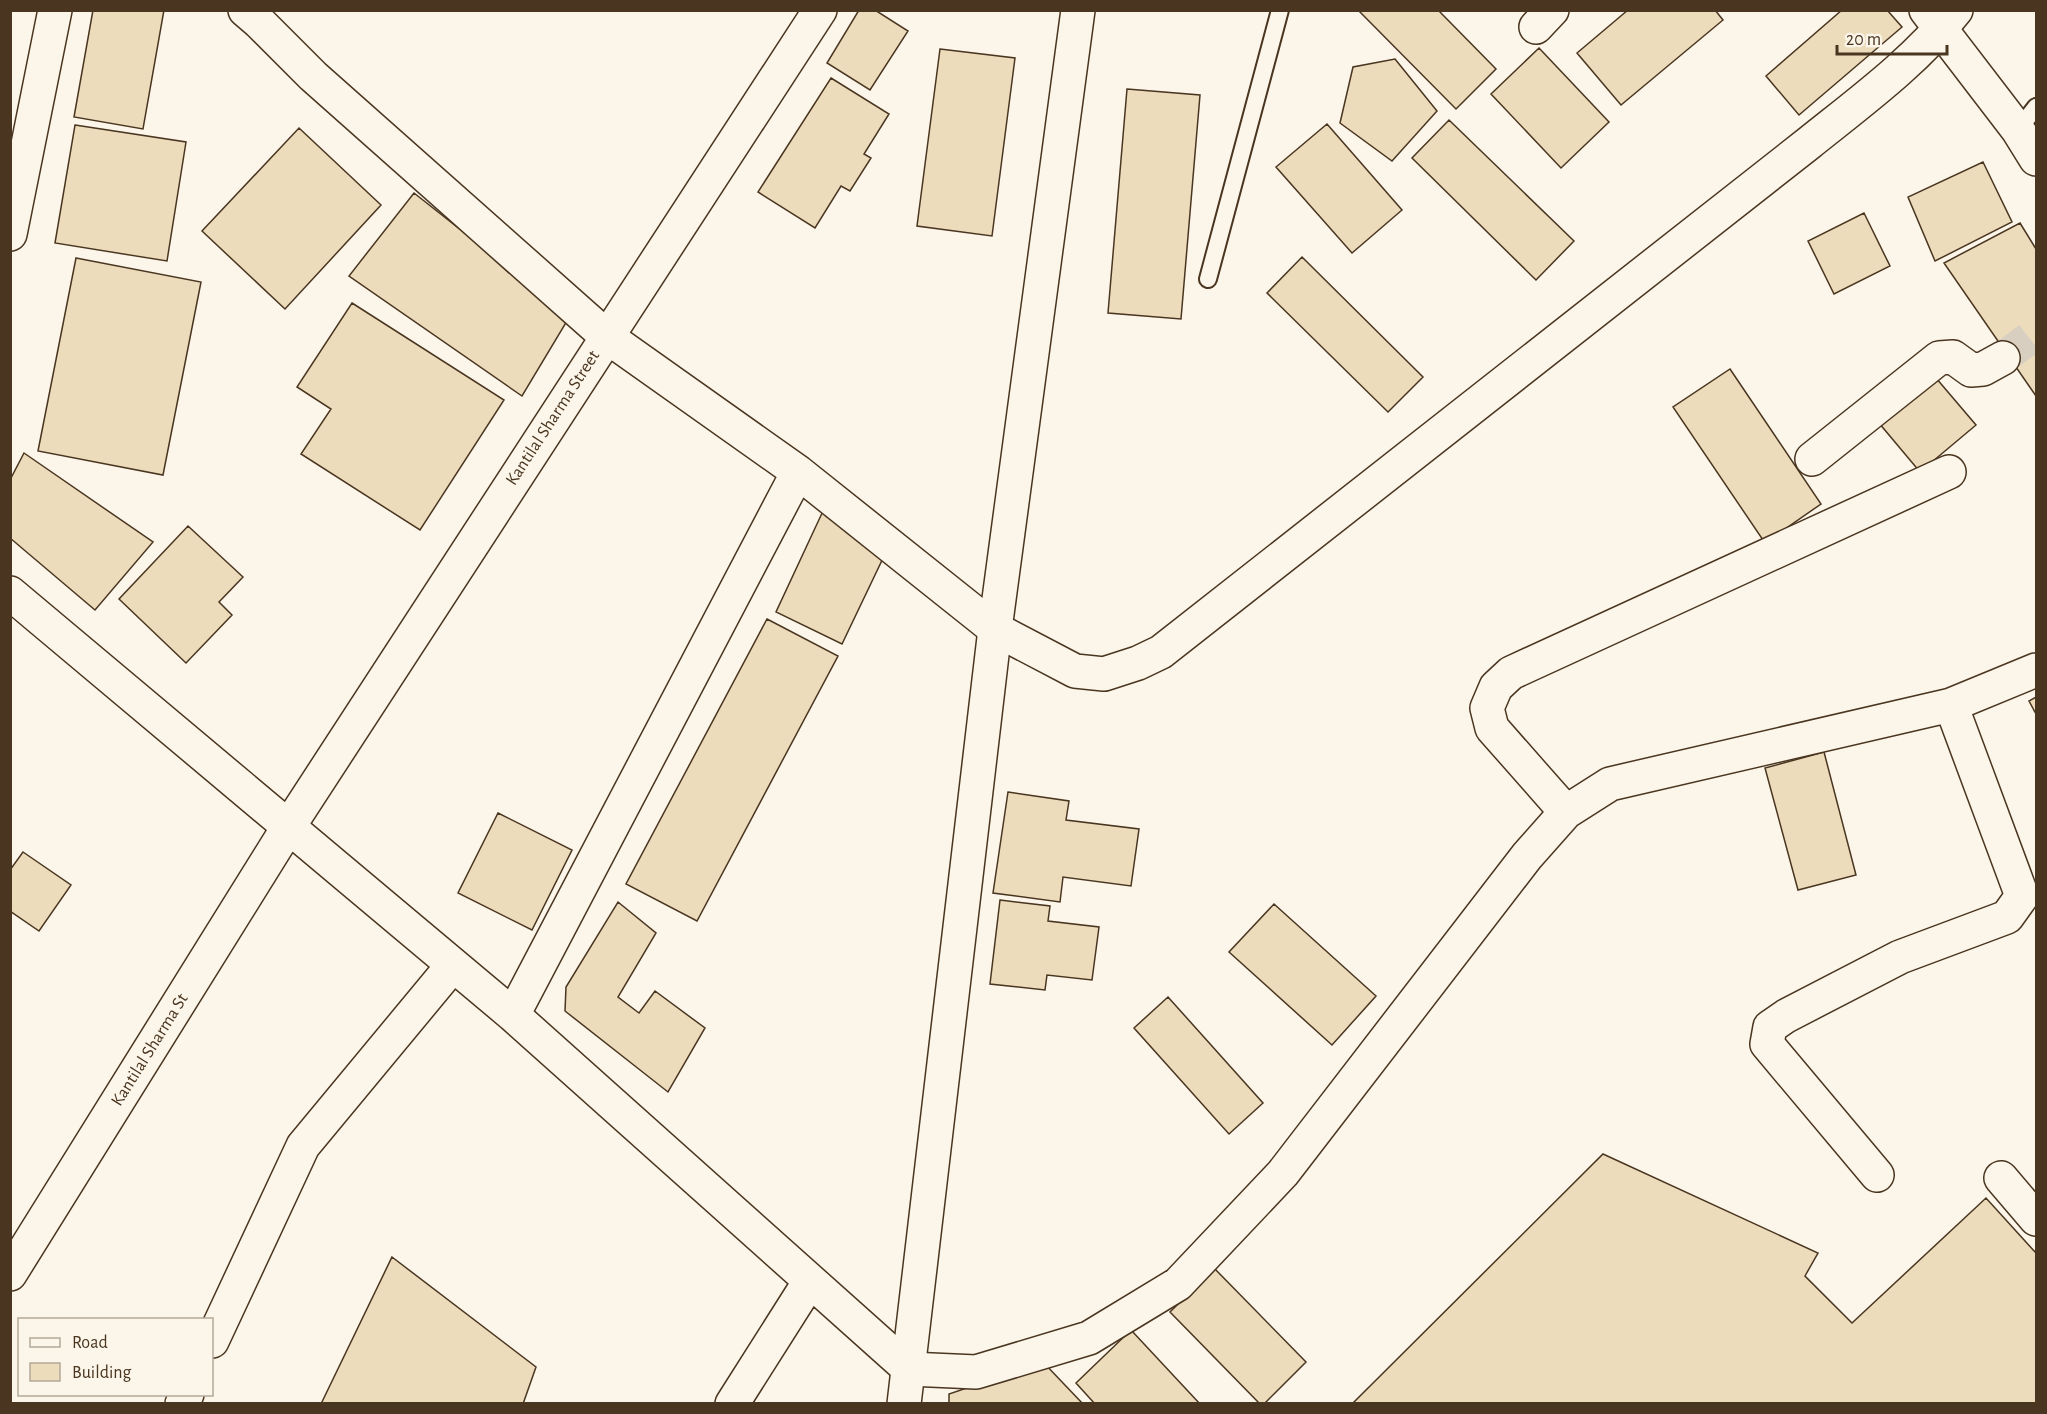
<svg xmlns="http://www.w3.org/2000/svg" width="2047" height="1414" font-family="'Alegreya Sans',sans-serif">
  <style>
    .building { fill: #ecdcbc; stroke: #4a3520; stroke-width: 1.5 }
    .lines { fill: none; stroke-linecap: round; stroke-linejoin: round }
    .minor-tunnel { stroke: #d8cfc1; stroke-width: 33; stroke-dasharray: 33 16; stroke-linecap: butt }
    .service-casing { stroke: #4a3520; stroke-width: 20 }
    .minor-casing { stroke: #4a3520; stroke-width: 36 }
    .tertiary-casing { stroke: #4a3520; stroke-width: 36 }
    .secondary-casing { stroke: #4a3520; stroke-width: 36 }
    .service { stroke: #fbf6e9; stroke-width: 16 }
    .minor { stroke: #fbf6e9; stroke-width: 33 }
    .tertiary { stroke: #fbf6e9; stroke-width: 33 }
    .secondary { stroke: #fbf6e9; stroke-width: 33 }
    .labels { text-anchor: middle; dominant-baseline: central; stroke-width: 4.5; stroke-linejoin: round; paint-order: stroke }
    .street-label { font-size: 18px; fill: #4a3520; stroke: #fbf6e9 }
  </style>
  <rect width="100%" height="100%" fill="#fbf6e9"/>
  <path class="building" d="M93 10H164L143 129 74 117Z
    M859 10H875L908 31 870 90 827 63Z
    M1358 10H1438L1496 69 1456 109Z
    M1628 10H1715L1723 20 1621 105 1577 53Z
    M1842 10H1887L1902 27 1799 115 1766 76Z
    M1539 48 1609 122 1561 168 1491 94Z
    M940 49 1015 58 992 236 917 226Z
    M1395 59 1437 111 1392 161 1340 123 1353 67Z
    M831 78 889 114 864 154 871 158 850 191 841 186 815 228 758 192Z
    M1127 89 1200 95 1181 319 1108 313Z
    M1449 120 1574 241 1536 280 1412 158Z
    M1327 124 1402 210 1352 253 1276 167Z
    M75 125 186 142 167 261 55 243Z
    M299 128 381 205 285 309 202 231Z
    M1983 162 2012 222 1935 261 1908 197Z
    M414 193 570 316 522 396 349 276Z
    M1864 213 1890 266 1834 294 1808 241Z
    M2020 223 2036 249V396L1944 263Z
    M1302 257 1423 377 1388 412 1267 293Z
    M76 258 201 282 163 475 38 451Z
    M352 303 504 400 420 530 301 454 331 409 297 387Z
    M1730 369 1821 504 1765 543 1673 407Z
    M1936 378 1976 425 1920 472 1879 423Z
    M24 453 153 542 95 610 10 538V480Z
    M823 511 885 554 842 644 776 612Z
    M188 526 243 577 219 602 232 615 186 663 119 599Z
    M767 619 838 656 697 921 626 884Z
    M2036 697V714L2029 701Z
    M1824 752 1856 875 1798 890 1765 768Z
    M1008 792 1069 801 1066 820 1139 829 1131 886 1063 877 1060 902 993 893Z
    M498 813 572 850 532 930 458 893Z
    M23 852 71 885 39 931 10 911V870Z
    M1000 900 1050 906 1048 921 1099 927 1092 980 1047 975 1045 990 990 984Z
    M618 902 656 933 618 997 639 1013 655 991 705 1028 668 1092 565 1011 566 987Z
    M1274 904 1376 996 1332 1045 1229 952Z
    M1168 997 1263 1103 1229 1134 1134 1028Z
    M1603 1154 1818 1253 1805 1276 1852 1323 1986 1198 2036 1253V1404H1352Z
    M392 1257 536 1367 523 1404H321Z
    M1214 1268 1306 1362 1264 1404H1260L1170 1312Z
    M1131 1330 1200 1404H1095L1076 1383Z
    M1043 1362 1083 1404H949V1394Z"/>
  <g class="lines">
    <path class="minor-tunnel" d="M2003 358 2036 333"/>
    <defs>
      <path id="service" d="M2018 130 2036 107
        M1208 279 1280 10"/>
      <path id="minor" d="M245 10 259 22 313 76 606 336 798 472 995 629 1075 671 1104 674 1138 663 1161 652 1809 143C1860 102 1915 62 1956 10
        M1536 27 1552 10
        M1812 459 1939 358 1953 357 1971 370 1983 369 2003 358
        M10 593 513 1015 909 1369 976 1372 1089 1338 1178 1284 1283 1173 1527 856 1566 812 1610 784 1951 705 2036 670
        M1566 812 1492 728 1487 708 1496 687 1511 673 1949 472
        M513 1015 798 472
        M1877 1175 1767 1044 1770 1027 1786 1016 1900 957 2007 917 2022 896 1951 705
        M2001 1178 2036 1219
        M10 1274 289 826 820 10
        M212 1341 303 1146 453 965
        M182 1404 187 1394
        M732 1404 810 1281"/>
      <path id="tertiary" d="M904 1404 995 629 1078 10"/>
      <path id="secondary" d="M1926 10 2018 130 2036 159
        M10 234 55 10"/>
    </defs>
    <use href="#service" class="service-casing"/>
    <use href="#minor" class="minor-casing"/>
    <use href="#tertiary" class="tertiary-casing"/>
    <use href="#secondary" class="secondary-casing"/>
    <use href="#service" class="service"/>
    <use href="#minor" class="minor"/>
    <use href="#tertiary" class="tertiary"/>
    <use href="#secondary" class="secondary"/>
  </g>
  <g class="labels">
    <g class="street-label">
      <text transform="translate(553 418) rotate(-57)">Kantilal Sharma Street</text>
      <text transform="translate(150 1050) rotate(-58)">Kantilal Sharma St</text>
    </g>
  </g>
  <rect width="2047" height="1414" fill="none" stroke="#4a3520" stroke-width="24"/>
  <rect x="18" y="1318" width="195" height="78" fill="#fbf6e9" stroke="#b4a999" stroke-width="1.5"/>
  <rect x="30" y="1338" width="30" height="9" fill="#fbf6e9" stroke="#b4a999" stroke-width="1.5"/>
  <text x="72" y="1348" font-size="18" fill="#4a3520">Road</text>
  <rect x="30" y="1363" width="30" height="18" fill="#ecdcbc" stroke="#b4a999" stroke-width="1.5"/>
  <text x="72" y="1378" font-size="18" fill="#4a3520">Building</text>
  <path d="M1837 45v9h110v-9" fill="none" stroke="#4a3520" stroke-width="3"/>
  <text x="1846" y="45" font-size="18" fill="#4a3520" stroke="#fbf6e9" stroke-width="4.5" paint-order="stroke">20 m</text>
</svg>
